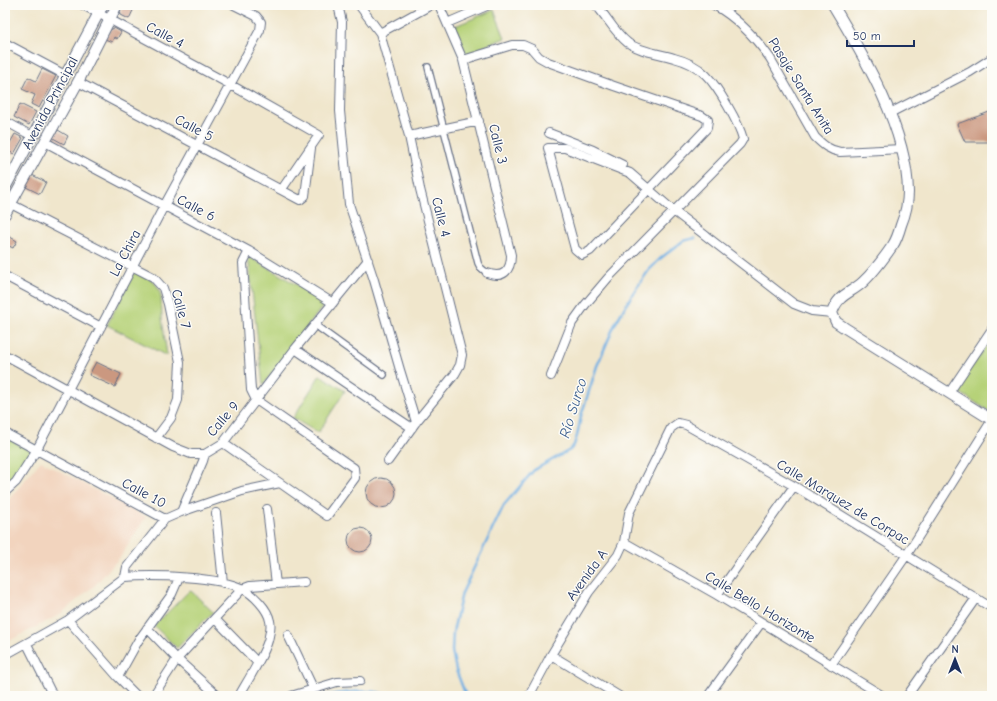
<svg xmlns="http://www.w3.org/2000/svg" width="997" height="701" font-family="'Comic Neue',sans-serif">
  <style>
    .built { fill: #f2d4be }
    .green { fill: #b6d278; stroke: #68806b }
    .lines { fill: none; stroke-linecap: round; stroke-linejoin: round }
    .stream { stroke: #6fafe3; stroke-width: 2.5 }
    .building { fill: #cb9880 }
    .pedestrian-casing { stroke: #666f84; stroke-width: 8 }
    .minor-casing { stroke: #666f84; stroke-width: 10 }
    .tertiary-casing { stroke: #666f84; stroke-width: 12 }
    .pedestrian { stroke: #fff; stroke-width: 5.5 }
    .minor { stroke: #fff; stroke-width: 8 }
    .tertiary { stroke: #fff; stroke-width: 10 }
    .labels { text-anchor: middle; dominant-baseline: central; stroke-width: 3; stroke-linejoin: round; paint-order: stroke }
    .street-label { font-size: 14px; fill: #1b2f5e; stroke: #fdfcf7 }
    .water-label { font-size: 15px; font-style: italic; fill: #385c8d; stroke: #fdfcf7 }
  </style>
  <rect width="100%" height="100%" fill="#fdfcf7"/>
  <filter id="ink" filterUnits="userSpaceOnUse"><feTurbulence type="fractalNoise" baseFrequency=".025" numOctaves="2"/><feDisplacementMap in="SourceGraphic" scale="8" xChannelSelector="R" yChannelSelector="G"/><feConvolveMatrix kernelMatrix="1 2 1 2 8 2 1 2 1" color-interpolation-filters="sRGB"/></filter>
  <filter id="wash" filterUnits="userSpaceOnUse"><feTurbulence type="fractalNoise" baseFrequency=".012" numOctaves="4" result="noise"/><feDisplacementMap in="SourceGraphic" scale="16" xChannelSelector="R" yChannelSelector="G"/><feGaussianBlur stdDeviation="0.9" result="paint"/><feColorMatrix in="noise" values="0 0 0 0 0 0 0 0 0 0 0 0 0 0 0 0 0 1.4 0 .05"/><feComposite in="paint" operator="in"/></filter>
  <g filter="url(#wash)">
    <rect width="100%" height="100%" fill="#f0e6cc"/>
    <path class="built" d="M41 461 146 517 121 556 95 585 59 615 5 643V504Z"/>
    <path class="green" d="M494 10 505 38 466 54 455 26Z
      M248 256 326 302 263 385Z
      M136 269 153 281 158 287 161 296 162 318 167 356 107 325Z
      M992 338V413L959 392 957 389 958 386Z
      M320 375 345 391 318 433 293 418Z
      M5 437 31 451 5 486Z
      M190 590 213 612 177 648 154 626Z"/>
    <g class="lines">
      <path class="stream" d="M324 696C339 693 374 687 388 696
        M466 696 456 670 452 651 453 632 462 593 504 505 534 470 570 450 574 445 577 436 581 416 597 366 615 324 633 293 649 270 661 258 683 241 695 238"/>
    </g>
    <g id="blocks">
      <path class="building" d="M123 5 135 6 129 19 121 15 120 11Z
        M114 28 121 32 117 39 114 37 112 42 105 39 110 30Z
        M42 69 56 76 39 108 31 104 35 95 22 89 28 77 36 81Z
        M20 104 36 112 29 125 14 117Z
        M992 111V142H965L957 124Z
        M58 130 68 136 64 144 53 138Z
        M15 134 23 138 14 154 6 150Z
        M32 175 46 182 40 194 26 187Z
        M5 234 17 241 13 248 5 244Z
        M96 362 121 374 115 387 89 375Z
        M366 493a15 15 0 1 1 30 0a15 15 0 1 1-30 0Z
        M348 540a12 12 0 1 1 24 0a12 12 0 1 1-24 0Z"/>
    </g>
  </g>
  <g filter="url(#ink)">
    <use href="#blocks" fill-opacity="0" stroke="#666f84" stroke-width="1"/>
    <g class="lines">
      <defs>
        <path id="pedestrian" d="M428 67 478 263 480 267 487 273
          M315 325 384 375"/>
        <path id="minor" d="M83 5 231 85 319 135 282 189
          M338 5 342 22 340 111 349 204 374 280 400 370 416 422
          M359 5 380 33 409 136 420 189 462 355 460 365 455 374 416 422 388 461
          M439 5 463 60 511 255C511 271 503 279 487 273
          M714 5C736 17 755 37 770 58L815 137C823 145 829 150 840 152L902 149
          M447 23 489 5
          M380 33 431 5
          M5 43 65 75
          M463 60 512 45H523L532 49 539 57 548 62 614 86 702 116 708 120 707 128 590 251 582 255 575 249 548 148H565L630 173 675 212 794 304 812 311 832 313
          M78 82 300 200 305 196 311 148
          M890 113 970 72 992 58
          M5 121 32 136
          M549 133 593 150 623 165
          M409 136 479 121
          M45 142 249 251 333 303
          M5 201 153 277 163 288 168 304 180 362 178 400 171 418 156 438
          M5 276 101 327
          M295 349 412 428
          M5 355 173 447 191 454H205L223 443 295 349 368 260
          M551 376 572 323 585 305 608 278 740 144 743 139C739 123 718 87 706 75 698 67 686 61 674 58 659 53 641 52 628 43 615 33 607 17 596 5
          M949 393 992 329
          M5 433 165 519
          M223 443 327 516 355 478 354 468 348 464 256 400 251 390 243 263 249 251
          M5 492 16 482 36 451 164 206 260 30 261 22 256 16 234 5
          M267 509 276 584
          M181 512 203 461 205 454
          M216 513 223 583
          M624 542 717 595 883 696
          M125 577C153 575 219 576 243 589 253 594 268 609 270 621 271 625 270 632 269 636 268 649 246 683 239 696
          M717 595 794 486
          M215 619 257 662
          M68 620 118 677 137 696
          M147 628 177 659 218 696
          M288 635 313 688
          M27 644 53 696
          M5 655 68 620 125 577 127 567 165 519 181 512 242 491 280 483
          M551 655 619 696
          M831 665 906 556 992 420
          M118 677 138 641 172 594 179 578
          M153 696 177 659 242 589 250 586 304 582
          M291 696 337 682 360 681
          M529 696 551 655 589 592 618 555 624 542 629 513 671 428 678 423 686 425 794 486 992 608
          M708 696 761 623
          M907 696 976 598"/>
        <path id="tertiary" d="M833 5C865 58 907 129 908 192 908 203 905 215 901 225 899 232 897 239 893 245 884 258 875 271 863 282 850 294 838 294 832 313L836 322 845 328 992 420
          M5 188 103 5
          M5 214 78 82 117 5"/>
      </defs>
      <use href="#pedestrian" class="pedestrian-casing"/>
      <use href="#minor" class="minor-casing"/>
      <use href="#tertiary" class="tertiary-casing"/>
      <use href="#pedestrian" class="pedestrian"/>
      <use href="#minor" class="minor"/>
      <use href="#tertiary" class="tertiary"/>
    </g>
  </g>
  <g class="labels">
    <g class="street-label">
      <text transform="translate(165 35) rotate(28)">Calle 4</text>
      <text transform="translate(801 86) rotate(58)">Pasaje Santa Anita</text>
      <text transform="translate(50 103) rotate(-62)">Avenida Principal</text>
      <text transform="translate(194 128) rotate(28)">Calle 5</text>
      <text transform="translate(498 144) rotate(76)">Calle 3</text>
      <text transform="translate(196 208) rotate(28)">Calle 6</text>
      <text transform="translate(441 217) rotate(76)">Calle 4</text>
      <text transform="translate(125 253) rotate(-62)">La Chira</text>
      <text transform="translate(181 309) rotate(75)">Calle 7</text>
      <text transform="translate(223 419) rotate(-49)">Calle 9</text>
      <text transform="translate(144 493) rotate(28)">Calle 10</text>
      <text transform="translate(843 502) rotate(31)">Calle Marquez de Corpac</text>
      <text transform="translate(587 575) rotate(-54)">Avenida A</text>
      <text transform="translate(760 607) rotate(31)">Calle Bello Horizonte</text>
    </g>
    <g class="water-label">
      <text transform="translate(573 408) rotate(-73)">Río Surco</text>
    </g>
  </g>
  <rect width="997" height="701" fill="none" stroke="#fdfcf7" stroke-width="20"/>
  <g transform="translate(955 659)" stroke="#fdfcf7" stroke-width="3" paint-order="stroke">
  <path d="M0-3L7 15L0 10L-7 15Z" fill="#1b2f5e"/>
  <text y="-6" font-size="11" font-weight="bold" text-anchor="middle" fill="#1b2f5e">N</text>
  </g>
  <path d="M847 40v6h67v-6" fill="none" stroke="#1b2f5e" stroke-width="2"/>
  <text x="853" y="40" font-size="12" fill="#1b2f5e" stroke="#fdfcf7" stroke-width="3" paint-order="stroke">50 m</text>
</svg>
